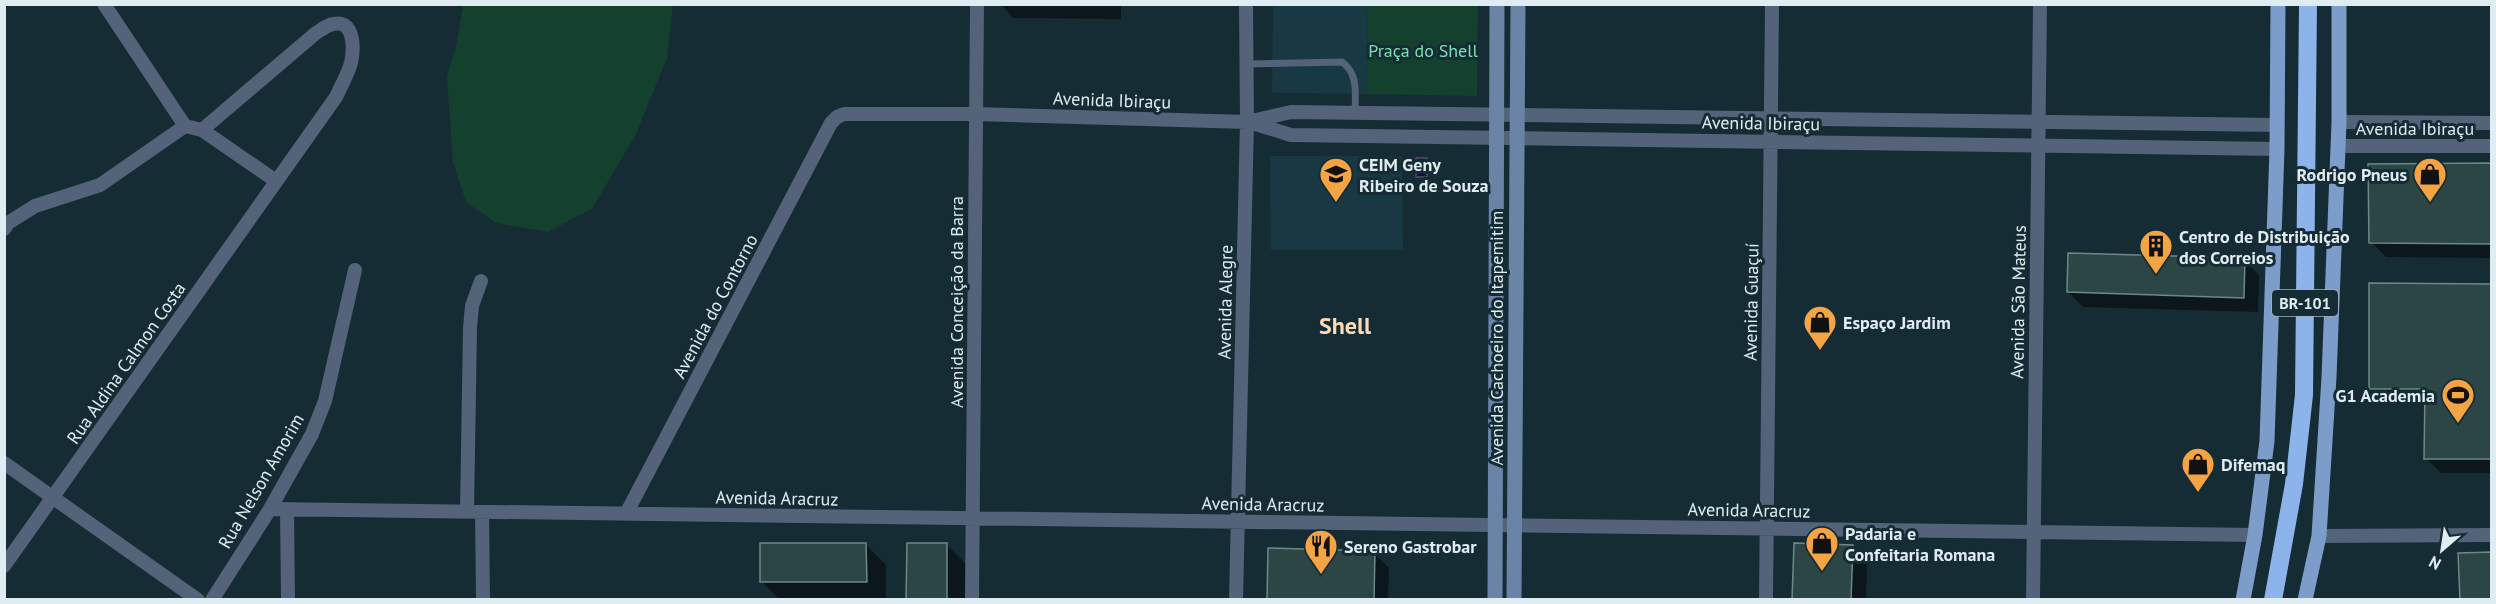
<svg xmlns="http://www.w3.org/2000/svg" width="2496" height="604" font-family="'PT Sans',sans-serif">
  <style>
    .built { fill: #183844 }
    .green { fill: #13412d }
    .water { fill: #190b3e; stroke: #544f74; stroke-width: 1.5 }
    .shadow { fill: #0007 }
    .building { fill: #2b4645; stroke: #6c8988; stroke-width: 1.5 }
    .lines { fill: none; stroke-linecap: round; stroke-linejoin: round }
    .lane { stroke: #536379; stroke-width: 7 }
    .street { stroke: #536379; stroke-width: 14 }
    .secondary { stroke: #6a84a7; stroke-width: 15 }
    .primary { stroke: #7c9dca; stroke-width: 15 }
    .highway { stroke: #8cb3ea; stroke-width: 18 }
    .labels { text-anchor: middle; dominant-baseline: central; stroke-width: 6; stroke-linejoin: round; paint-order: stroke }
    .shield { fill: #152c35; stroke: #a2b3ba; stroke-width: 1.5 }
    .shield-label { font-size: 16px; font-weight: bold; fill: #dfedf3 }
    .park-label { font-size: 18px; fill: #79e1b1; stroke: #152c35 }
    .street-label { font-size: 18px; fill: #dfedf3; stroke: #152c35 }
    .poi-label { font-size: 18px; font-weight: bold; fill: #dfedf3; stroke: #152c35; text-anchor: start }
    .district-label { font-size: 24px; font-weight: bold; fill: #fcdab7; stroke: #152c35 }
  </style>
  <rect width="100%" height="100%" fill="#152c35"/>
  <path class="built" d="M1273 5H1368L1367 94 1272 93Z
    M1270 156H1402L1403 250H1271Z"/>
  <path class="green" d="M463 5H673L667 58 636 134 592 209 548 232 496 223 466 202 453 162 447 77 456 46Z
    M1368 5H1478L1477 96 1367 94Z"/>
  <path class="water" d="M1416 158H1427V177H1416Z"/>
  <path class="shadow" d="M1001 4H1121V19L1013 18Z
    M2492 165V258L2386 257 2371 242Z
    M2244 260 2259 275 2258 312 2083 307 2068 292Z
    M2492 285V473H2441L2426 458V403H2385L2370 388Z
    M865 544 886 565V600H780L762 582Z
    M947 545 967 565V600H907Z
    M1852 546 1867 561 1866 600H1793Z
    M1374 553 1389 568 1388 600H1268Z"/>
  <path class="building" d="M2492 163V244L2369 243 2368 164Z
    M2068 253 2245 258 2244 298 2067 292Z
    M2369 283 2492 284V459H2424L2425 389H2369Z
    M760 543H866L867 582H760Z
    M907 543H947V600H906Z
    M1794 543 1853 545 1851 600H1792Z
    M1268 548 1375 551 1374 600H1267Z
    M2492 552V600H2460L2458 553Z"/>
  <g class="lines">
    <path class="lane" d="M1247 64 1342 62C1359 74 1355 94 1355 113"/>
    <path class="street" d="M104 4 185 126
      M1249 122 1291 135 2277 149
      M2339 122 2492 123
      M202 130 276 181
      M2338 146H2492
      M4 229 8 223 35 206 100 185 185 126 202 130 316 33C321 30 327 25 333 24 355 19 354 49 351 63 348 74 341 86 336 97L4 566
      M4 463 198 600
      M270 509 2255 535
      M287 509 288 600
      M467 512 470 328 472 306 481 281
      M482 512 483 600
      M626 514 831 123 837 117 844 114H976L1247 122 1291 112 2277 125
      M2319 536 2492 535
      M212 600 270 509 312 434 325 401 355 270
      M972 600 977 4
      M1236 600 1247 122 1246 4
      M1766 600 1772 4
      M2033 600 2040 4"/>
    <path class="secondary" d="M1495 600 1497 4
      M1514 600 1518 4"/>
    <path class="primary" d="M2243 600 2255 535 2267 441 2277 149 2278 4
      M2305 600 2319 536 2329 377 2339 122V4"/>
    <path class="highway" d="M2273 600 2294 484 2304 395 2308 4"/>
  </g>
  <defs>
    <symbol id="school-pin" viewBox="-11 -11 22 30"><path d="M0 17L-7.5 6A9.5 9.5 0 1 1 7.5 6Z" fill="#f4a443" stroke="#152c35"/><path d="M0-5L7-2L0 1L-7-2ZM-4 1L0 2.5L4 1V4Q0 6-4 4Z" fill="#111"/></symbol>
    <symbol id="shop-pin" viewBox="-11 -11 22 30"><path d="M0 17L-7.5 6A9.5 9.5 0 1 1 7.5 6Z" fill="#f4a443" stroke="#152c35"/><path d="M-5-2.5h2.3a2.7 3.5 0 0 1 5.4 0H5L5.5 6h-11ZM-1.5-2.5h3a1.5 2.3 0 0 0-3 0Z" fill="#111"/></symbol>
    <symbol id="building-pin" viewBox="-11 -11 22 30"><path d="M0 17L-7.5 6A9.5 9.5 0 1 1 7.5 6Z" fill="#f4a443" stroke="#152c35"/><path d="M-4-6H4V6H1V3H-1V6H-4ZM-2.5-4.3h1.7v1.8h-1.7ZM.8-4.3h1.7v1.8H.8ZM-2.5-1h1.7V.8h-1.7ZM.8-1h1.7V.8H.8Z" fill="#111"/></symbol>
    <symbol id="stadium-pin" viewBox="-11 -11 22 30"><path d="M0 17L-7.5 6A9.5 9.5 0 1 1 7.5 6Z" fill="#f4a443" stroke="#152c35"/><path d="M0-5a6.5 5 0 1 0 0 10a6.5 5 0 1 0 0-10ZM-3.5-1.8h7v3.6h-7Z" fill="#111"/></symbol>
    <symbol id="restaurant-pin" viewBox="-11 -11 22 30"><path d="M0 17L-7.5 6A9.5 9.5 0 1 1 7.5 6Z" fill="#f4a443" stroke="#152c35"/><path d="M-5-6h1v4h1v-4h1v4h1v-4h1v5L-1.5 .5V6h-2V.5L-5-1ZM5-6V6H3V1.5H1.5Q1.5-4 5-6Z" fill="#111"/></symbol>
  </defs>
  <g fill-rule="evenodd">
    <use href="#school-pin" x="1317" y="155" width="38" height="52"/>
    <use href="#shop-pin" x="2411" y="155" width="38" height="52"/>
    <use href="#building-pin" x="2137" y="227" width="38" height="52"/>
    <use href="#shop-pin" x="1801" y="303" width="38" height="52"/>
    <use href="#stadium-pin" x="2439" y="376" width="38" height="52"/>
    <use href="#shop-pin" x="2179" y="445" width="38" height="52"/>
    <use href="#shop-pin" x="1803" y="524" width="38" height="52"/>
    <use href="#restaurant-pin" x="1302" y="527" width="38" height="52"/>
  </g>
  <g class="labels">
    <rect class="shield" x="2272" y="290" width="66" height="26" rx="4.5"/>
    <g class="shield-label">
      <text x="2305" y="303">BR-101</text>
    </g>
    <g class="park-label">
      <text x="1423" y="50">Praça do Shell</text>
    </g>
    <g class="street-label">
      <text transform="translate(1112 100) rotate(2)">Avenida Ibiraçu</text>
      <text transform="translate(1761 123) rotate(1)">Avenida Ibiraçu</text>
      <text x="2415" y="128">Avenida Ibiraçu</text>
      <text transform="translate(956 302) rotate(-90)">Avenida Conceição da Barra</text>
      <text transform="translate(1225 302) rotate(-89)">Avenida Alegre</text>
      <text transform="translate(1751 302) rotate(-89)">Avenida Guaçuí</text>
      <text transform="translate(2018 302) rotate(-89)">Avenida São Mateus</text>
      <text transform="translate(715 306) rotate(-62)">Avenida do Contorno</text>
      <text transform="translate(1496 338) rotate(-90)">Avenida Cachoeiro do Itapemitim</text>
      <text transform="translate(126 363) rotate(-55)">Rua Aldina Calmon Costa</text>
      <text transform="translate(261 481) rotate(-60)">Rua Nelson Amorim</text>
      <text transform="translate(777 498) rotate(1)">Avenida Aracruz</text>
      <text transform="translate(1263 504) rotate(1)">Avenida Aracruz</text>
      <text transform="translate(1749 510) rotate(1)">Avenida Aracruz</text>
    </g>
    <g class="poi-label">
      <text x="1359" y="164">CEIM Geny<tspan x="1359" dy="21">Ribeiro de Souza</tspan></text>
      <text x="2407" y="174" text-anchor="end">Rodrigo Pneus</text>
      <text x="2179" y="236">Centro de Distribuição<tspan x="2179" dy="21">dos Correios</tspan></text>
      <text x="1843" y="322">Espaço Jardim</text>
      <text x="2435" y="395" text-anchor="end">G1 Academia</text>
      <text x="2221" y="464">Difemaq</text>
      <text x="1845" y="533">Padaria e<tspan x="1845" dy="21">Confeitaria Romana</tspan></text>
      <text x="1344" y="546">Sereno Gastrobar</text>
    </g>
    <g class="district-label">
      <text x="1345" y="325">Shell</text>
    </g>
  </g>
  <rect width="2496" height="604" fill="none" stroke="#dfedf3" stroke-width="12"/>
  <g transform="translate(2442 550) rotate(209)" stroke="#152c35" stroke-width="4.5" paint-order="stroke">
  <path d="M0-4.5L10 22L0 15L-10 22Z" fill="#dfedf3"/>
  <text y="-9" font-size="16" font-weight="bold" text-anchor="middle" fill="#dfedf3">N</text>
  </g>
</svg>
